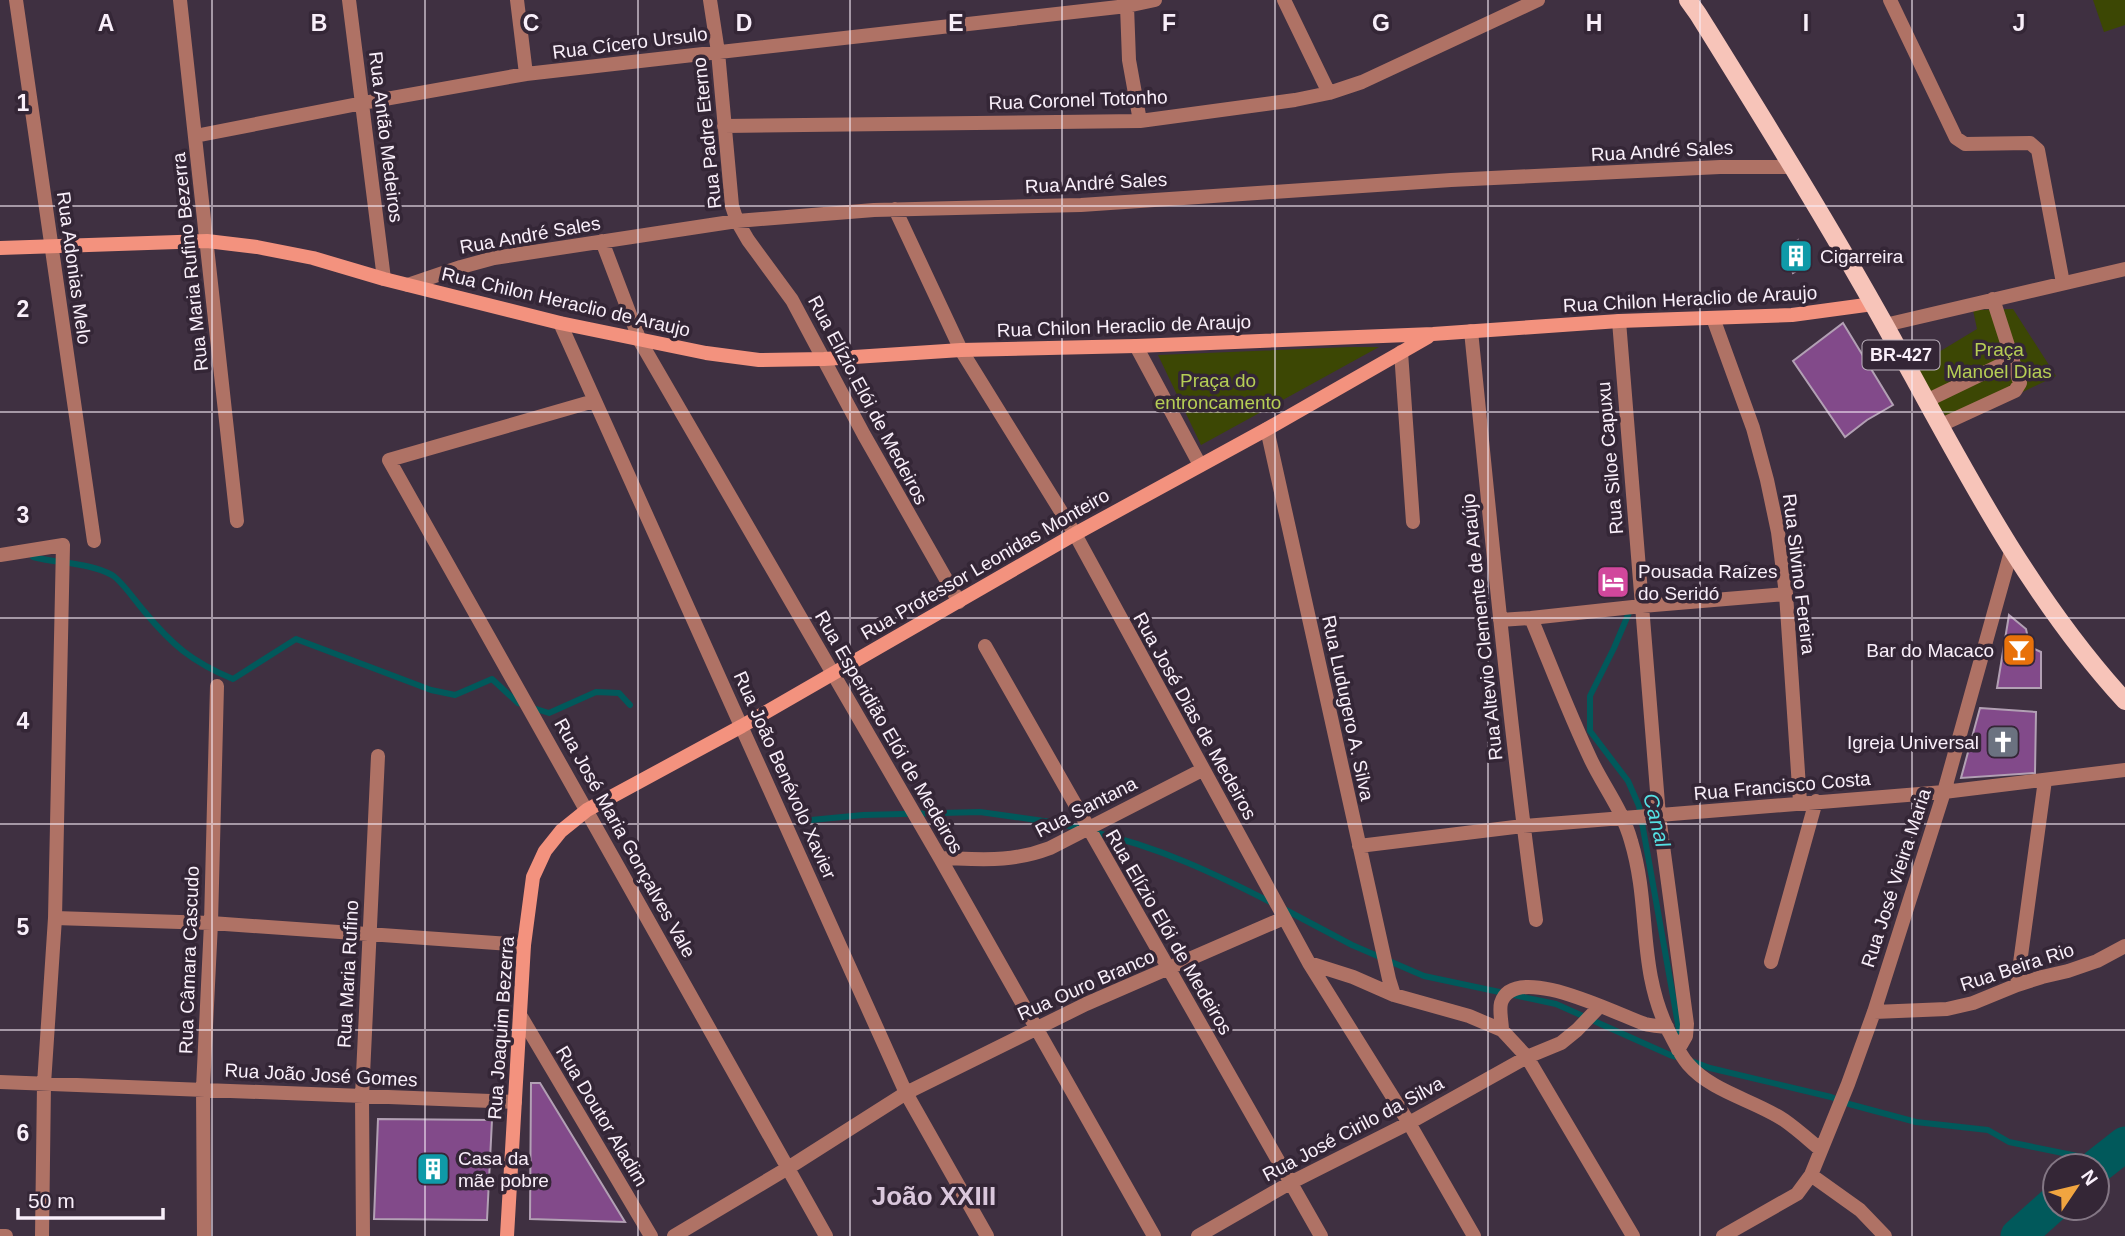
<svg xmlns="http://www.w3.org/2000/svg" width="2125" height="1236" font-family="Arial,sans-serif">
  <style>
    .green { fill: #3c4704 }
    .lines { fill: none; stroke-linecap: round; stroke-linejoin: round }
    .stream { stroke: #01595b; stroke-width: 6 }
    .river { stroke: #01595b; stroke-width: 35 }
    .building { fill: #824a8a; stroke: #b2a0b4; stroke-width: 2 }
    .street { stroke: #af7265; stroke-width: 14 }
    .secondary { stroke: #f3927e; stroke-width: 14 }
    .primary { stroke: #f7c4b9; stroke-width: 18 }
    .grid { fill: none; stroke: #f9effa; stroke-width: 2; stroke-opacity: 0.55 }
    .labels { text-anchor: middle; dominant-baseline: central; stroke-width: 7; stroke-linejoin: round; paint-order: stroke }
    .shield { fill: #342636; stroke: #beb3bf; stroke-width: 2 }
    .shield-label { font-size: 18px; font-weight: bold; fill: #f9effa }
    .street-label { font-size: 19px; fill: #f9effa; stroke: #342636 }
    .poi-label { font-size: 19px; fill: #f9effa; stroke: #342636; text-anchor: start }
    .park-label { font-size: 19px; fill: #b6ce55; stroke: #342636 }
    .water-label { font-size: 21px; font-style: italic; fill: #54e0e3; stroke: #342636 }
    .district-label { font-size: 26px; font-weight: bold; fill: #dac7dc; stroke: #342636 }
    .grid-label { font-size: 23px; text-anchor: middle; font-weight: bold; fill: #f9effa; stroke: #342636; stroke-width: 7; stroke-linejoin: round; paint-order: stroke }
  </style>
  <rect width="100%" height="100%" fill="#3f3041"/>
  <path class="green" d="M2093 0H2125V25L2104 32Z
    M2013 309 2056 376 1952 426 1914 367 1977 329 1973 310Z
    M1349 347H1379L1201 445 1158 355Z"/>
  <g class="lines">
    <path class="stream" d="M33 557C59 564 88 562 112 575 122 581 135 601 144 611 172 645 192 662 233 679L296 639 431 690 455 695 492 679 518 703 522 704
      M1631 608 1614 648 1590 696V731L1628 781 1639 806 1681 1041
      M533 708 549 713 596 692 619 693 630 705
      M811 820 863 815 980 812 1051 822 1083 829
      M1093 832C1157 846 1216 874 1274 904
      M1284 909 1352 945 1424 976 1556 1004 1670 1055 1681 1058
      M1691 1061 1710 1068 1831 1097 1849 1104 1916 1122 1988 1130 2009 1142 2102 1161"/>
    <path class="river" d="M2097 1166 2125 1144
      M2018 1236 2055 1203"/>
  </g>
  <path class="building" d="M1798 240 1809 263 1793 273 1784 250Z
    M1843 323 1893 405 1867 420 1845 437 1793 361Z
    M2009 615 2026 629 2030 647 2041 652V688H1997Z
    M1980 708 2036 712 2035 773 1961 778Z
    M531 1083H540L625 1222 530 1219Z
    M378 1119 492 1120 487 1220 374 1219Z"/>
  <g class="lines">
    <path class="street" d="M16 0 94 541
      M180 0 237 521
      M349 0 384 279
      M517 0 526 74
      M710 0 718 52 732 206 737 221 748 240 792 300 864 435 959 602
      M1284 0 1329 93
      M1890 0 1956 138 1965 144 2030 143 2038 150 2063 283
      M1127 6 1129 60 1140 121
      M724 126 1140 121 1295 100 1329 93 1362 82 1538 0
      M195 136 363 103 526 74 1127 6 1155 0
      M895 209 961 350 1075 534 1309 963 1409 1123 1474 1236
      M602 241 640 341 940 858 1154 1236
      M408 285 461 267 494 258 737 221 874 210 1081 205 1451 180 1720 167H1792
      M1713 318 1753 428 1767 480 1778 532 1786 594 1800 802
      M1619 321 1659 816 1687 1024 1686 1036 1678 1050
      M560 323 906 1093 987 1236
      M1885 325 2125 269
      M1471 331C1491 527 1509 724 1536 920
      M1136 346 1200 465
      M1401 352 1413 522
      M594 401 389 460 826 1236
      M1926 401 2013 359
      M1939 426 2015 391 2020 383 1993 299
      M1267 429 1389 979 1394 995
      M0 555 63 545 55 918 44 1084 42 1236
      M1531 618C1551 666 1569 714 1591 760 1604 787 1623 811 1631 841 1651 907 1637 968 1669 1032 1675 1043 1680 1055 1688 1064 1712 1092 1754 1100 1784 1120 1797 1129 1809 1140 1821 1150
      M1500 620 1531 618 1642 606 1786 594
      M985 646 1321 1236
      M1359 846 1523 826 1944 792 2125 770
      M940 858C980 859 1011 863 1050 848L1202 770
      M55 918 211 923 524 945
      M1771 962 1816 801
      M1309 963 1353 977 1394 995 1469 1016 1502 1030 1527 1057 1633 1236
      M2017 985 2045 780
      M1874 1012 1947 1009 1973 1003 2017 985 2042 977 2068 971 2097 961 2125 946
      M520 1015 651 1236
      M1502 1030C1502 1023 1499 1011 1501 1003 1514 960 1620 1016 1645 1024 1652 1026 1660 1026 1667 1027
      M0 1082 515 1102
      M1811 1175 1860 1210 1885 1236
      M0 1236H6
      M204 1236 203 1088 211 923 217 686
      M363 1236 362 1096 378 756
      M674 1236 788 1168 906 1093 1086 1004 1284 918
      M1198 1236 1290 1183 1409 1123 1527 1057 1561 1043 1577 1030 1600 1006
      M1723 1236 1797 1194 1811 1175 1848 1084 1874 1012 1944 792 2012 548"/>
    <path class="secondary" d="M0 248 207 241 257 247 313 258 384 279 560 323 706 353 759 360 824 359 961 350 1136 346 1433 334 1619 321 1792 315 1873 304
      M507 1236 524 945 533 877 545 851 561 831 587 810 742 726 1075 534 1267 429 1428 337"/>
    <path class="primary" d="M1688 0 1698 14C1762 117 1827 221 1886 327 1957 456 2025 592 2125 701"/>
  </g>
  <path class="grid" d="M212 0V1236M425 0V1236M638 0V1236M850 0V1236M1062 0V1236M1275 0V1236M1488 0V1236M1700 0V1236M1912 0V1236M0 206H2125M0 412H2125M0 618H2125M0 824H2125M0 1030H2125"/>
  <defs>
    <symbol id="building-square" viewBox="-11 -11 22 22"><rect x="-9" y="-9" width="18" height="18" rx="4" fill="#0f9aa8" stroke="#342636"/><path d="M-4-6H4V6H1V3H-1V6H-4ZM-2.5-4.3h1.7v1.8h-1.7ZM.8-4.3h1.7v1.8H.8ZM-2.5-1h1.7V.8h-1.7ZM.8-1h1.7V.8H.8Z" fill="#fff"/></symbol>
    <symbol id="hotel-square" viewBox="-11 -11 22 22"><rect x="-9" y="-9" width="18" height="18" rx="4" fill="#d1479c" stroke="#342636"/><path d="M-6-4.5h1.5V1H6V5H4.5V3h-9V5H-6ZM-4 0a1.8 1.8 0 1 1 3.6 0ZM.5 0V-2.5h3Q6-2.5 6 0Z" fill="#fff"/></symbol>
    <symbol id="bar-square" viewBox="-11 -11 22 22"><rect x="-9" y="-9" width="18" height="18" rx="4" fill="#e8710a" stroke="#342636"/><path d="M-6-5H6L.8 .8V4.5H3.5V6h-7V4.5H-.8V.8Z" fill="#fff"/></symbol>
    <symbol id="church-square" viewBox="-11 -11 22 22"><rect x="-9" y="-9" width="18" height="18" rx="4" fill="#6b7280" stroke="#342636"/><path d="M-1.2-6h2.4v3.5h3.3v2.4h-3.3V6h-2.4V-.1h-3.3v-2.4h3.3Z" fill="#fff"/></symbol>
  </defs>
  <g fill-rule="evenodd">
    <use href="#building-square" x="1777" y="237" width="38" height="38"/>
    <use href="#hotel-square" x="1594" y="563" width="38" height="38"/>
    <use href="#bar-square" x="2000" y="631" width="38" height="38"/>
    <use href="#church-square" x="1984" y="723" width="38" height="38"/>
    <use href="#building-square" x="414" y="1150" width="38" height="38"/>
  </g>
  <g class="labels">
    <rect class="shield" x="1862.5" y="340.5" width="77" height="29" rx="5"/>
    <g class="shield-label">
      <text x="1901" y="355">BR-427</text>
    </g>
    <g class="street-label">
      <text transform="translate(630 43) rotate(-7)">Rua Cícero Ursulo</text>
      <text transform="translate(1078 100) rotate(-2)">Rua Coronel Totonho</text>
      <text transform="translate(707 133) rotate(-96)">Rua Padre Eterno</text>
      <text transform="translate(386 137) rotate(83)">Rua Antão Medeiros</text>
      <text transform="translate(1662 151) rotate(-3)">Rua André Sales</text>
      <text transform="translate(1096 183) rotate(-3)">Rua André Sales</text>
      <text transform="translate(530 235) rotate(-10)">Rua André Sales</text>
      <text transform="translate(190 262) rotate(-96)">Rua Maria Rufino Bezerra</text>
      <text transform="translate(74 268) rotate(82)">Rua Adonias Melo</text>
      <text transform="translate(1690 299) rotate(-3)">Rua Chilon Heraclio de Araujo</text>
      <text transform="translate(566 302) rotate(13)">Rua Chilon Heraclio de Araujo</text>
      <text transform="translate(1124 326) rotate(-2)">Rua Chilon Heraclio de Araujo</text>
      <text transform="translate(868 400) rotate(62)">Rua Elízio Elói de Medeiros</text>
      <text transform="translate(1610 458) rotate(-95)">Rua Siloe Capuxu</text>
      <text transform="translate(985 564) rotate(-30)">Rua Professor Leonidas Monteiro</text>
      <text transform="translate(1799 574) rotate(83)">Rua Silvino Fereira</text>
      <text transform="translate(1482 627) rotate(-96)">Rua Altevio Clemente de Araújo</text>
      <text transform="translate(1348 708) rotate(78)">Rua Ludugero A. Silva</text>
      <text transform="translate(1195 716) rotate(61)">Rua José Dias de Medeiros</text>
      <text transform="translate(889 732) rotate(60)">Rua Esperidião Elói de Medeiros</text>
      <text transform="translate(785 775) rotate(66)">Rua João Benévolo Xavier</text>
      <text transform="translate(1782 786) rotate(-5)">Rua Francisco Costa</text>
      <text transform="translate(1086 807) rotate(-27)">Rua Santana</text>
      <text transform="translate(625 838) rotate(61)">Rua José Maria Gonçalves Vale</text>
      <text transform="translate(1896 878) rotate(-72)">Rua José Vieira Maria</text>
      <text transform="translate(1169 932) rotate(60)">Rua Elízio Elói de Medeiros</text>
      <text transform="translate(189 960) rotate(-88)">Rua Câmara Cascudo</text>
      <text transform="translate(2017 967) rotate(-18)">Rua Beira Rio</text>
      <text transform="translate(348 974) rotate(-87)">Rua Maria Rufino</text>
      <text transform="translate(1086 985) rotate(-24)">Rua Ouro Branco</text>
      <text transform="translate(501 1028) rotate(-86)">Rua Joaquim Bezerra</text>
      <text transform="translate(321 1075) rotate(3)">Rua João José Gomes</text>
      <text transform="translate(602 1116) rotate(59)">Rua Doutor Aladim</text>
      <text transform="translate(1353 1129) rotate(-28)">Rua José Cirilo da Silva</text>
    </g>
    <g class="poi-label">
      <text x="1820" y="256">Cigarreira</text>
      <text x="1638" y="571">Pousada Raízes<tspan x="1638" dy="22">do Seridó</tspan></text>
      <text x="1994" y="650" text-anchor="end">Bar do Macaco</text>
      <text x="1979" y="742" text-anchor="end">Igreja Universal</text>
      <text x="458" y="1158">Casa da<tspan x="458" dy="22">mãe pobre</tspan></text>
    </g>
    <g class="park-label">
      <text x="1999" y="349">Praça<tspan x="1999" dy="22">Manoel Dias</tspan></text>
      <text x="1218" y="380">Praça do<tspan x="1218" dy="22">entroncamento</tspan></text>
    </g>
    <g class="water-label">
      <text transform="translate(1657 820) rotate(76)">Canal</text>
    </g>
    <g class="district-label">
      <text x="934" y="1196">João XXIII</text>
    </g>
  </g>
  <g class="grid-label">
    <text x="106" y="31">A</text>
    <text x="319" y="31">B</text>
    <text x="531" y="31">C</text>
    <text x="744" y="31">D</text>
    <text x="956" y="31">E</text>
    <text x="1169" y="31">F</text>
    <text x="1381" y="31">G</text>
    <text x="1594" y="31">H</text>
    <text x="1806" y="31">I</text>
    <text x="2019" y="31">J</text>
    <text x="23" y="111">1</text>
    <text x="23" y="317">2</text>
    <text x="23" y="523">3</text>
    <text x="23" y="729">4</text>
    <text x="23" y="935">5</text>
    <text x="23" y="1141">6</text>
  </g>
  <g transform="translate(2076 1187) rotate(55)"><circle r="33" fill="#342636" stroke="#837684" stroke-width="2"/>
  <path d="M0-5L12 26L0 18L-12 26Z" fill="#f1a540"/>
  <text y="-10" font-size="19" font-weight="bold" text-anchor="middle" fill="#f9effa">N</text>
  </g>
  <path d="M18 1208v10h145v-10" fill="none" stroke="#f9effa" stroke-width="3.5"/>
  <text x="28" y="1208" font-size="21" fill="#f9effa" stroke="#342636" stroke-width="5" paint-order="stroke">50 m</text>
</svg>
